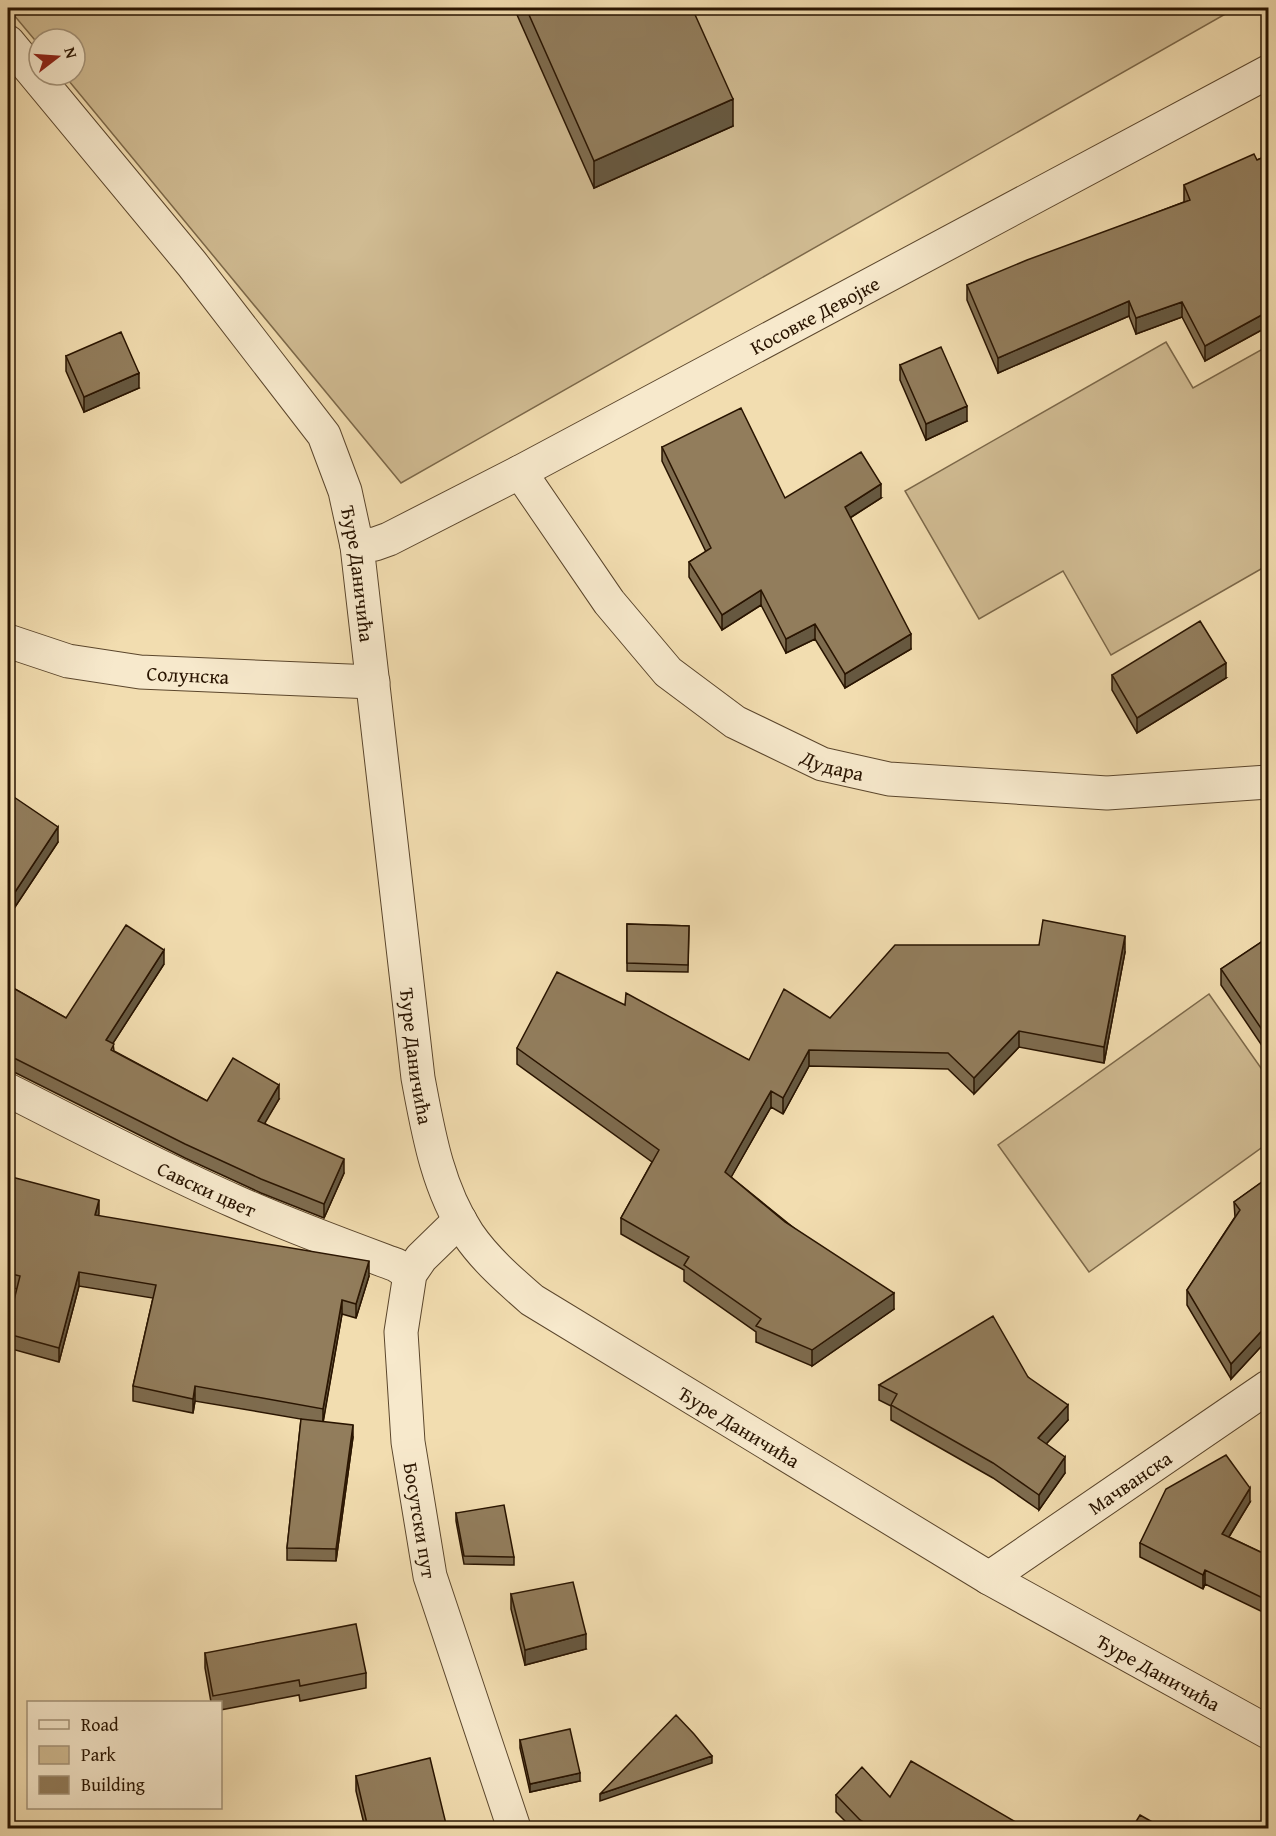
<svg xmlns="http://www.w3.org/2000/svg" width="1276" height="1836" font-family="'Gentium Book Plus',serif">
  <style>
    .green { fill: #d0bb92; stroke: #7c6849; stroke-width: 1.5 }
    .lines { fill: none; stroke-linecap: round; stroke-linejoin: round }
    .minor-casing { stroke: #5b462c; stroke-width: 35 }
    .minor { stroke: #f7e9cc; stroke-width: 33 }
    .wall { fill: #7e6c4f; stroke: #291400; stroke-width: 1.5 }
    .shaded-wall { fill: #665840; stroke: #291400; stroke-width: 1.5 }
    .building { fill: #927d5c; stroke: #291400; stroke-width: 1.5 }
    .labels { text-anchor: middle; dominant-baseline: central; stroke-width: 5; stroke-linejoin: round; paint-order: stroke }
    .street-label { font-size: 20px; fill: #291400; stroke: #f7e9cc }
  </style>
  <rect width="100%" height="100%" fill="#f2ddb0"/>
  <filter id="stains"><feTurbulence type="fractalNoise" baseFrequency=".00333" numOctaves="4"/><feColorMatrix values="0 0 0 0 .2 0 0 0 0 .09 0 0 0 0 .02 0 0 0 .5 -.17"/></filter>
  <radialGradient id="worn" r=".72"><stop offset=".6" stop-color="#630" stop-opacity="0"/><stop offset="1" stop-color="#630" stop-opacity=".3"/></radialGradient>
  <path class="green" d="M8 8H1236L401 483 64 75H75V39H39V45Z
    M1166 342 1193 388 1268 346V565L1111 655 1063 571 979 619 905 491Z
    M1209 994 1268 1078V1143L1089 1272 998 1145Z"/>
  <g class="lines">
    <defs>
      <g id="minor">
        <path id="s1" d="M8 42 192 264 324 435 345 491 357 546 418 1078C428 1131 437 1187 468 1234 485 1259 509 1280 532 1300L989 1578 1268 1732"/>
        <path id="s2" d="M520 472 609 602 668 672 735 722 822 764 889 779 1107 793 1268 782"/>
        <path id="s3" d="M357 546 375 544 389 539 520 472 1268 72"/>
        <path id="s4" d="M8 641 68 661 140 672 373 682"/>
        <path id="s5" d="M8 1090C83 1128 157 1167 234 1201 287 1225 342 1245 396 1265L410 1274"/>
        <path id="s6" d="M460 1220 421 1258 410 1274 401 1332 408 1442 430 1576 514 1828"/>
        <path id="s7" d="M989 1578 1268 1387"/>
      </g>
    </defs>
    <use href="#minor" class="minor-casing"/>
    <use href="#minor" class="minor"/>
  </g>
  <path class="wall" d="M514 8H692L733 126 594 188Z
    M1269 155V326L1205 361 1182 317 1136 334 1129 316 998 373 967 300V285L1184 202V185L1257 160Z
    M66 356 139 388 84 412 66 371Z
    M900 365 967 421 926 440 900 380Z
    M662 447 785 498H881L850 518 911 649 845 688 815 639 786 653 761 605 722 630 689 577V562L706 552 662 461Z
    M1112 675 1226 678 1137 733 1112 690Z
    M8 793 58 842 15 907 8 902Z
    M627 924 689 926 688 972 627 971Z
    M1269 937V1056L1221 985V969Z
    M1039 945 1125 952 1104 1063 1019 1047 974 1094 948 1069 809 1066 783 1114 771 1107 731 1177 894 1309 812 1366 756 1342V1332L684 1281V1270L621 1234V1218L652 1162 517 1064V1048L625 1005 749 1060 830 1018Z
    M164 964 113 1043 114 1051 207 1101 279 1099 264 1123 344 1173 324 1218 261 1193 185 1158 16 1073 8 1071V985L66 1018Z
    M8 1176 98 1216 369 1276 356 1318 342 1314 323 1421 353 1437 336 1561 287 1560V1548L301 1419 195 1401 193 1413 133 1401V1386L153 1298 79 1286 59 1362 8 1348V1324L17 1289 8 1287Z
    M1269 1177V1338L1231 1379 1187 1305V1290L1235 1217 1234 1202Z
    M1028 1377 1068 1420 1046 1444 1065 1473 1039 1510 993 1478 891 1420V1406L879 1400V1385Z
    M1250 1502 1229 1537 1269 1556V1611L1267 1614 1205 1584 1203 1589 1140 1557V1543Z
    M456 1513 514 1557V1565L464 1564 456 1521Z
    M511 1594 586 1649 525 1665 511 1609Z
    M205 1653 366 1673V1688L300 1701 299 1695 220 1710V1702H211L205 1668Z
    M520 1740 580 1781 530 1792 520 1748Z
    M356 1776 447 1828H365L356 1791Z
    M836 1795 890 1797 1026 1828H852L836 1812Z"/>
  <path class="shaded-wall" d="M733 99V126L594 188V161Z
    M1129 301V316L998 373V358Z
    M1182 302V317L1136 334V318Z
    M1269 311V326L1205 361V346Z
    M139 373V388L84 412V397Z
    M967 406V421L926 440V424Z
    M881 484V498L845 521V507Z
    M761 590V605L722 630V615Z
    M815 624V639L786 653V639Z
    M911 634V649L845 688V674Z
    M1226 663V678L1137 733V718Z
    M58 827V842L15 907V892Z
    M1125 936V952L1104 1063V1047Z
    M164 950V964L106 1054V1040Z
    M1019 1031V1047L974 1094V1078Z
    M809 1050V1066L783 1114V1098Z
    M279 1085V1099L258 1135V1121Z
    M771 1091V1107L725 1188V1172Z
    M344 1159V1173L324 1218V1204Z
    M99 1200V1214L95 1229V1215Z
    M369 1261V1276L356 1318V1304Z
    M79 1272V1286L59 1362V1348Z
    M894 1293V1309L812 1366V1350Z
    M342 1300V1314L323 1423V1409Z
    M1269 1323V1338L1231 1379V1364Z
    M195 1386V1401L193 1413V1399Z
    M1068 1405V1420L1038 1453V1438Z
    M353 1425V1437L336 1561V1549Z
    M1065 1457V1473L1039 1510V1495Z
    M1250 1488V1502L1222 1548V1534Z
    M1205 1570V1584L1203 1589V1575Z
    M1269 1598V1611L1267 1614V1600Z
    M586 1634V1649L525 1665V1650Z
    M712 1756V1763L600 1801V1794Z
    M580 1773V1781L530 1792V1784Z"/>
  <path class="building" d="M526 8H692L733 99 594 161Z
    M1254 154 1257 160 1269 155V311L1205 346 1182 302 1136 318 1129 301 998 358 967 285 1027 260 1190 200 1184 185Z
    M121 332 139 373 84 397 66 356Z
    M941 347 967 406 926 424 900 365Z
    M741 408 785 498 861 452 881 484 845 507 911 634 845 674 815 624 786 639 761 590 722 615 689 562 711 548 662 447Z
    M1200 621 1226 663 1137 718 1112 675Z
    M8 793 58 827 15 892 8 887Z
    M1043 920 1125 936 1104 1047 1019 1031 974 1078 948 1053 809 1050 783 1098 771 1091 725 1172 785 1222 894 1293 812 1350 756 1326 761 1319 684 1265 689 1257 621 1218 659 1150 517 1048 557 972 625 1005 626 993 749 1060 784 989 830 1018 895 945H1039Z
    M627 924 689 926 688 965 627 963Z
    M126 925 164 950 106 1040 114 1044 111 1050 207 1101 233 1058 279 1085 258 1121 344 1159 324 1204 261 1179 185 1144 16 1059 8 1057V985L66 1018Z
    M1269 937V1040L1221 969Z
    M8 1176 99 1200 95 1215 369 1261 356 1304 342 1300 323 1409 195 1386 193 1399 133 1386 156 1285 79 1272 59 1348 8 1334V1324L20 1276 8 1273Z
    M1269 1177V1323L1231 1364 1187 1290 1240 1210 1234 1202Z
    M993 1316 1028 1377 1068 1405 1038 1438 1065 1457 1039 1495 993 1463 891 1405 897 1394 879 1385Z
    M301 1419 353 1425 336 1549 287 1548Z
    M1226 1455 1250 1488 1222 1534 1269 1556V1598L1267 1600 1205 1570 1203 1575 1140 1543 1166 1489Z
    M504 1505 514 1557 464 1556 456 1513Z
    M573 1582 586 1634 525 1650 511 1594Z
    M356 1624 366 1673 300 1686 299 1680 213 1696 205 1653Z
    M676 1715 694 1734 712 1756 600 1794Z
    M570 1729 580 1773 530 1784 520 1740Z
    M430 1758 447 1828H368L356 1776Z
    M911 1761 1026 1828H874L860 1820 836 1795 862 1767 890 1797Z
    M1140 1815 1163 1828H1132Z"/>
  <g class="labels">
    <g class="street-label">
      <text stroke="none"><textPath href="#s3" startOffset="514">Косовке Девојке</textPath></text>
      <text stroke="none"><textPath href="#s1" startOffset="648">Ђуре Даничића</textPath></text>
      <text stroke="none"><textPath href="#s4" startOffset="184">Солунска</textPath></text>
      <text stroke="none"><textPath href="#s2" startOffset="440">Дудара</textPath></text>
      <text stroke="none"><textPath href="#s1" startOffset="1134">Ђуре Даничића</textPath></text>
      <text stroke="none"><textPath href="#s5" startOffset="222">Савски цвет</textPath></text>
      <text stroke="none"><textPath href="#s1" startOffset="1656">Ђуре Даничића</textPath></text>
      <text stroke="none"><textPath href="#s7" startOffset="170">Мачванска</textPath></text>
      <text stroke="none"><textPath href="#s6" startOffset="322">Босутски пут</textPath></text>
      <text stroke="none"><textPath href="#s1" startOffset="2142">Ђуре Даничића</textPath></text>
    </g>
  </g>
  <rect width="1276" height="1836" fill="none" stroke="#f2ddb0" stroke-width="30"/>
  <rect x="9" y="9" width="1258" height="1818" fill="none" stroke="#291400" stroke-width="3"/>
  <rect x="15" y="15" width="1246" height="1806" fill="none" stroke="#291400" stroke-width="1.5"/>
  <rect x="27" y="1701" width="195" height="108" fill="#f7e9cc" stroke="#a5947a" stroke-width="1.5"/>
  <rect x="39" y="1720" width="30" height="9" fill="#f7e9cc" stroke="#a5947a" stroke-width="1.5"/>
  <text x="81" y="1731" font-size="18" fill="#291400">Road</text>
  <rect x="39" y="1746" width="30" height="18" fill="#d0bb92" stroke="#a5947a" stroke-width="1.5"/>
  <text x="81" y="1761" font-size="18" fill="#291400">Park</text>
  <rect x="39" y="1776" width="30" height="18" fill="#927d5c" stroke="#a5947a" stroke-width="1.5"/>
  <text x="81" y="1791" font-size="18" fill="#291400">Building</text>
  <g transform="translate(57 57) rotate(73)"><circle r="28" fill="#f7e9cc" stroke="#a5947a" stroke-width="1.5"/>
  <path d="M0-4.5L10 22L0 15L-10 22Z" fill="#8f2418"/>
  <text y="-9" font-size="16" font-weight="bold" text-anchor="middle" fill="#291400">N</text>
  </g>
  <rect width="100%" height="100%" filter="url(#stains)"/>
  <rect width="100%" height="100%" fill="url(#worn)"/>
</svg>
